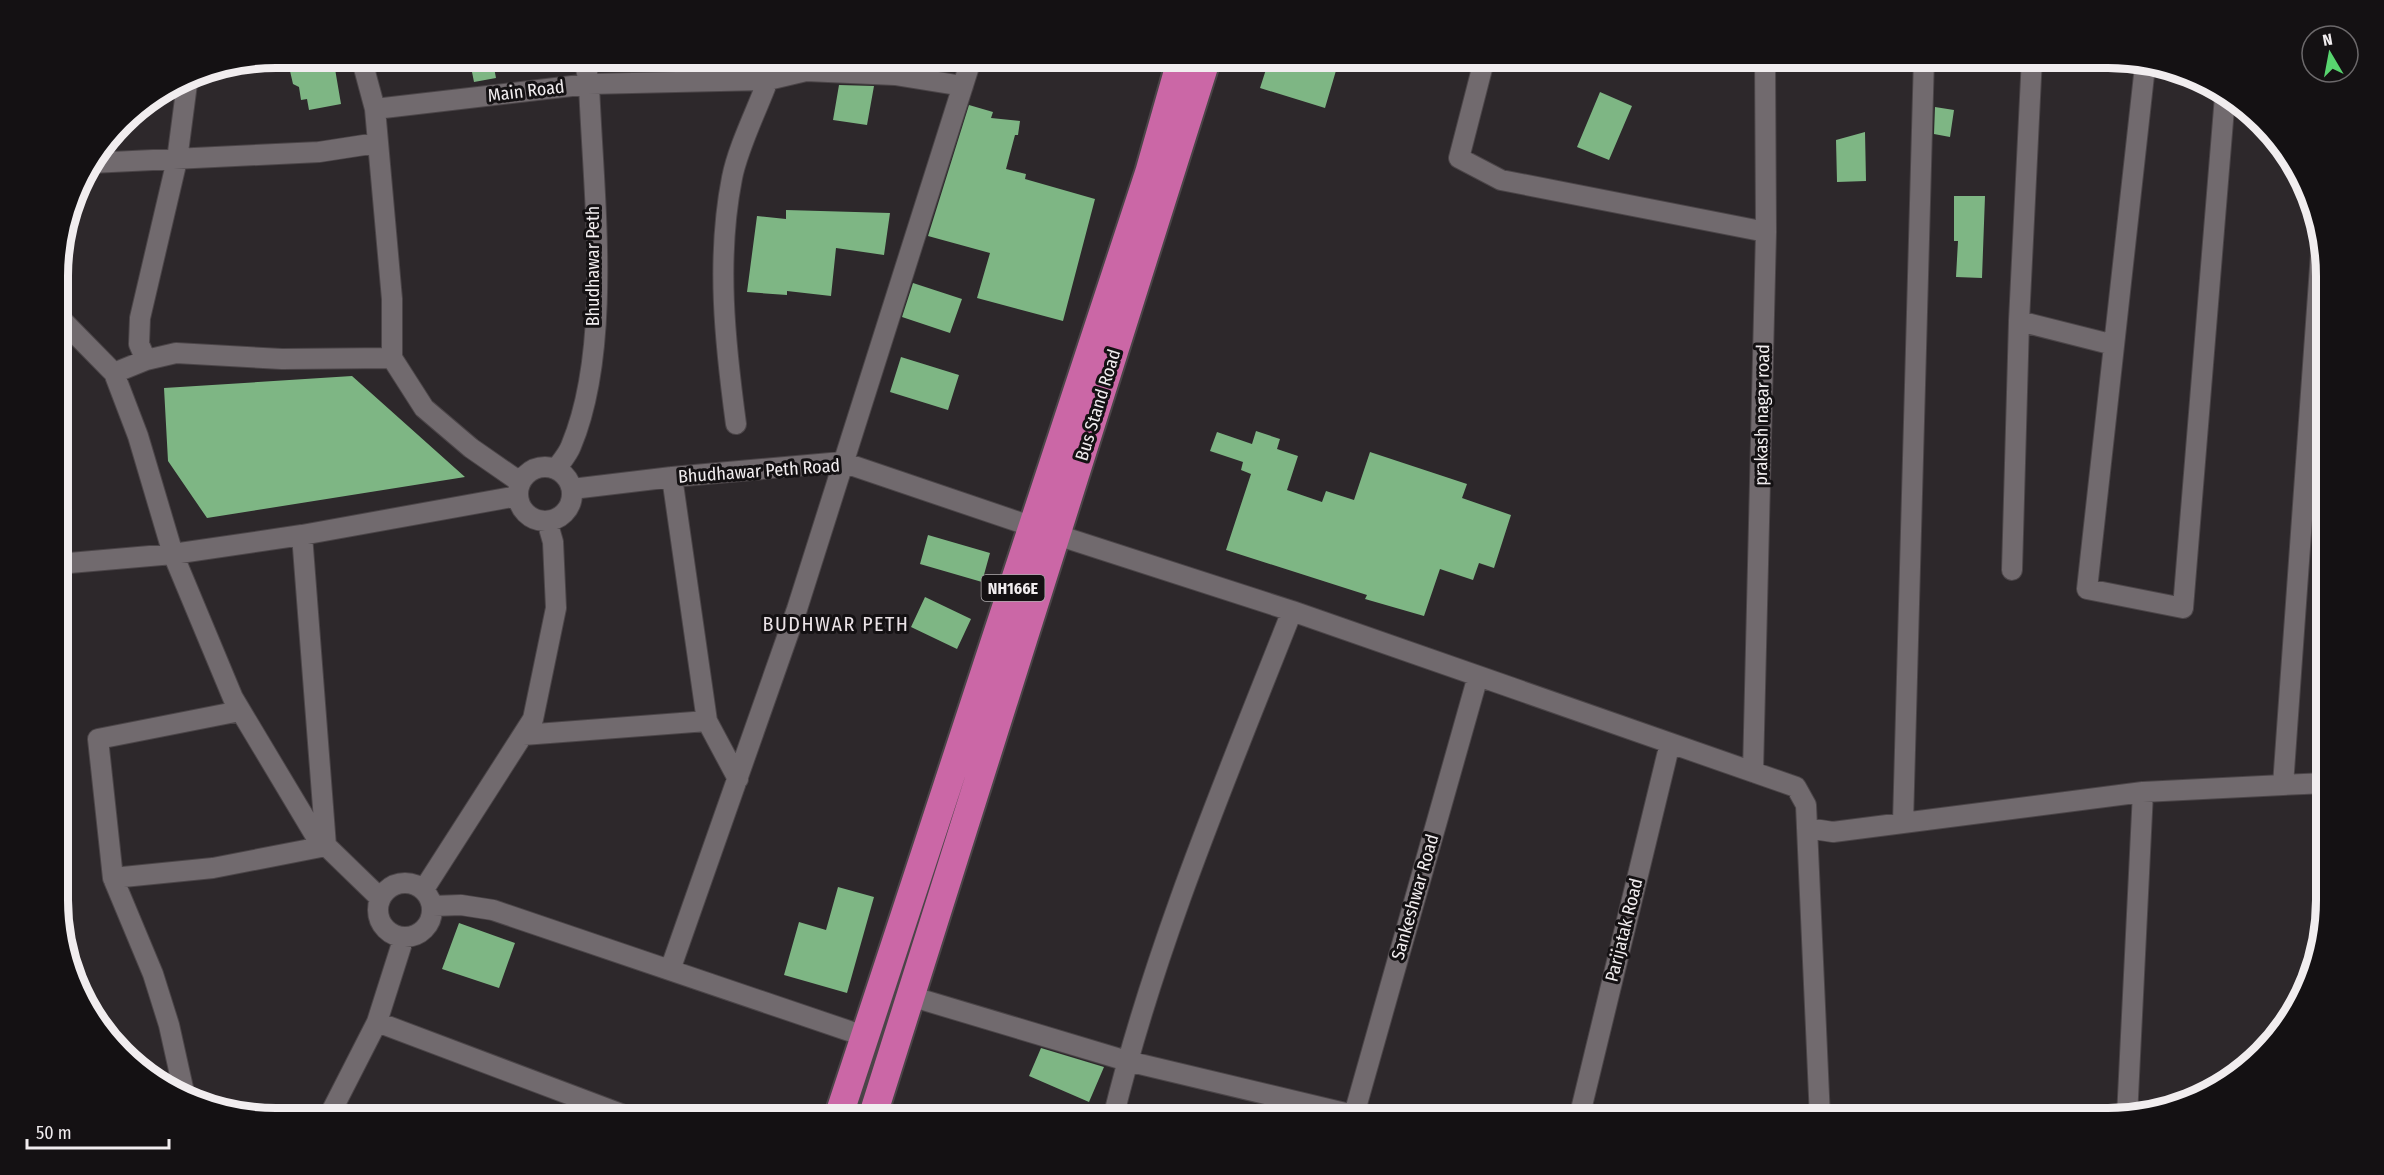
<svg xmlns="http://www.w3.org/2000/svg" width="2384" height="1175" font-family="'Fira Sans Condensed',sans-serif">
  <style>
    .building { fill: #7eb684 }
    .lines { fill: none; stroke-linecap: round; stroke-linejoin: round }
    .minor-casing { stroke: #4b4548; stroke-width: 22 }
    .highway-casing { stroke: #4b4548; stroke-width: 32 }
    .minor { stroke: #716a6e; stroke-width: 20 }
    .highway { stroke: #cb67a6; stroke-width: 28 }
    .labels { text-anchor: middle; dominant-baseline: central; stroke-width: 6; stroke-linejoin: round; paint-order: stroke }
    .shield { fill: #141113; stroke: #afabad; stroke-width: 1.5 }
    .shield-label { font-size: 16px; font-weight: bold; fill: #f1edef }
    .street-label { font-size: 18px; fill: #f1edef; stroke: #141113 }
    .neighbourhood-label { font-size: 20px; letter-spacing: 1.5px; fill: #eae2e6; stroke: #141113 }
    .rim { fill: none; stroke: #f1edef; stroke-width: 8 }
  </style>
  <rect width="100%" height="100%" fill="#2d282b"/>
  <path class="building" d="M469 57H492L496 78 474 82Z
    M1270 57H1340L1325 108 1260 88Z
    M334 63 341 104 309 110 307 99 301 100 299 87 293 84 290 71Z
    M839 85 874 86 867 125 833 120Z
    M1600 92 1632 106 1609 160 1577 147Z
    M969 105 993 112 991 118 1020 121 1018 135H1015L1006 169 1026 174 1025 179 1095 199 1063 321 977 298 990 253 928 236Z
    M1935 107 1954 110 1950 137 1934 134Z
    M1865 132 1866 181 1837 182 1836 140Z
    M1954 196H1985L1982 278 1956 277 1958 241H1954Z
    M786 210 890 213 884 255 836 248 831 296 787 291V295L747 292 757 216 786 219Z
    M913 283 962 299 950 333 902 317Z
    M901 357 959 375 948 410 890 392Z
    M352 376 465 477 207 518 168 461 164 388Z
    M1256 431 1280 439 1277 449 1298 456 1287 490 1322 502 1326 491 1354 500 1370 452 1467 484 1462 498 1511 515 1494 568 1479 563 1473 580 1440 569 1424 616 1365 599 1367 595 1226 550 1251 474 1241 470 1243 462 1210 451 1217 432 1252 444Z
    M928 535 990 553 982 582 920 564Z
    M925 597 971 619 957 649 911 627Z
    M838 887 874 897 847 993 784 975 799 922 826 930Z
    M459 923 515 943 499 988 442 969Z
    M1041 1048 1104 1067 1089 1102 1029 1076Z"/>
  <g class="lines">
    <defs>
      <path id="minor" d="M361 57 375 109 392 299V358L424 408 471 448 520 482
        M1485 57 1459 158 1501 180 1766 232
        M2145 66 2087 589 2183 608 2225 96
        M375 109 589 84 768 80 806 71 895 75 963 86
        M91 163 319 152 377 143
        M58 316 114 373
        M2019 321 2114 345
        M146 360 139 344 140 318 177 160 188 76
        M736 424C725 343 716 259 732 178 738 147 757 110 768 80
        M518 494a27 27 0 1 1 54 0a27 27 0 1 1-54 0Z
        M556 469C561 462 568 454 571 446 613 346 593 191 589 84L584 57
        M672 477 707 721 738 779
        M572 489 672 477 842 462 1057 535 1292 611 1796 787 1806 805 1820 1118
        M58 564 173 554 302 535 518 496
        M2012 570 2019 321 2032 57
        M523 735 707 721
        M1753 772 1766 232 1765 57
        M2283 785 2327 783
        M1903 823 1924 57
        M1807 828 1833 832 2143 792
        M113 878 213 868 326 846 302 535
        M378 910a27 27 0 1 1 54 0a27 27 0 1 1-54 0Z
        M424 889 533 719 556 608 553 542 547 521
        M380 898 315 835 233 698 173 554 138 436 114 373 146 360 176 353 282 359 392 358
        M433 906 461 905 493 910 867 1037
        M670 970 797 609 972 57
        M910 996 1127 1061 1366 1118
        M377 1022 632 1118
        M185 1097 169 1025 153 974 113 878 98 739 240 711
        M2127 1117 2143 792 2283 785 2322 239
        M328 1118 377 1022 404 937
        M1113 1118C1155 945 1227 776 1292 611
        M1353 1118 1478 676
        M1579 1118 1670 743"/>
      <path id="highway" d="M838 1118 1149 173 1182 57
        M872 1118 1207 57"/>
    </defs>
    <use href="#minor" class="minor-casing"/>
    <use href="#highway" class="highway-casing"/>
    <use href="#minor" class="minor"/>
    <use href="#highway" class="highway"/>
  </g>
  <g class="labels">
    <rect class="shield" x="981.5" y="575" width="63" height="26" rx="4.5"/>
    <g class="shield-label">
      <text x="1013" y="588">NH166E</text>
    </g>
    <g class="street-label">
      <text transform="translate(526 91) rotate(-7)">Main Road</text>
      <text transform="translate(593 266) rotate(-90)">Bhudhawar Peth</text>
      <text transform="translate(1098 405) rotate(-73)">Bus Stand Road</text>
      <text transform="translate(1762 415) rotate(-89)">prakash nagar road</text>
      <text transform="translate(759 471) rotate(-4)">Bhudhawar Peth Road</text>
      <text transform="translate(1415 897) rotate(-74)">Sankeshwar Road</text>
      <text transform="translate(1624 930) rotate(-76)">Parijatak Road</text>
    </g>
    <g class="neighbourhood-label">
      <text x="836" y="624">BUDHWAR PETH</text>
    </g>
  </g>
  <path d="M0 0H2384V1175H0ZM276 68H2108A208 208 0 0 1 2316 276V900A208 208 0 0 1 2108 1108H276A208 208 0 0 1 68 900V276A208 208 0 0 1 276 68Z" fill="#141113" fill-rule="evenodd"/>
  <path class="rim" d="M276 68H2108A208 208 0 0 1 2316 276V900A208 208 0 0 1 2108 1108H276A208 208 0 0 1 68 900V276A208 208 0 0 1 276 68Z"/>
  <g transform="translate(2330 54) rotate(350)"><circle r="28" fill="#141113" stroke="#6c696b" stroke-width="1.5"/>
  <path d="M0-4.5L10 22L0 15L-10 22Z" fill="#58d56f"/>
  <text y="-9" font-size="16" font-weight="bold" text-anchor="middle" fill="#f1edef">N</text>
  </g>
  <path d="M27 1139v9h142v-9" fill="none" stroke="#f1edef" stroke-width="3"/>
  <text x="36" y="1139" font-size="18" fill="#f1edef" stroke="#141113" stroke-width="4.5" paint-order="stroke">50 m</text>
</svg>
